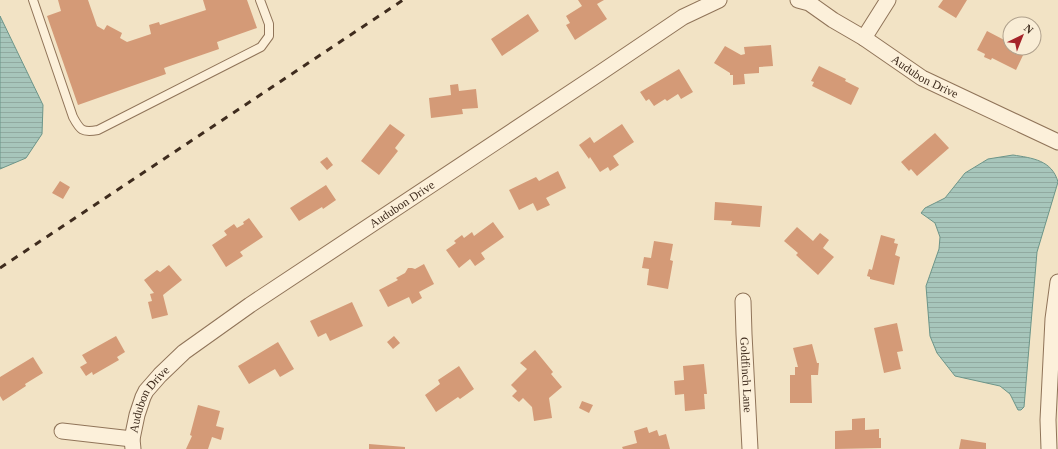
<svg xmlns="http://www.w3.org/2000/svg" width="1058" height="449" font-family="'Times New Roman',serif">
  <style>
    .water { fill: url(#water-rules); stroke: #6c9589 }
    .building { fill: #d49a77 }
    .lines { fill: none; stroke-linecap: round; stroke-linejoin: round }
    .lane-casing { stroke: #907459; stroke-width: 10 }
    .street-casing { stroke: #907459; stroke-width: 17 }
    .lane { stroke: #fcf0da; stroke-width: 8 }
    .street { stroke: #fcf0da; stroke-width: 15 }
    .rail { stroke: #3f2c1e; stroke-width: 3; stroke-dasharray: 7 7; stroke-linecap: butt }
    .labels { text-anchor: middle; dominant-baseline: central; stroke-width: 3; stroke-linejoin: round; paint-order: stroke }
    .street-label { font-size: 12px; fill: #3f2c1e; stroke: #f9edd6 }
  </style>
  <defs>
    <pattern id="water-rules" width="6" height="5" patternUnits="userSpaceOnUse"><rect width="6" height="5" fill="#a7c6bb"/><path d="M0 2.5h6" fill="none" stroke="#91aaa0"/></pattern>
  </defs>
  <rect width="100%" height="100%" fill="#f2e3c5"/>
  <path class="water" d="M0 16 43 105 42 134 26 158 0 169Z
    M1013 155C1032 158 1052 160 1058 182L1037 252 1024 407 1021 410H1018L1010 394 1000 386 955 376 937 353 930 336 926 286 939 249 940 237 935 223 921 213 925 208 945 198 965 173 988 159Z"/>
  <path class="building" d="M58 0H88L97 26 104 30 107 25 122 33 120 38 127 42 151 34 149 25 159 22 160 25 206 10 203 0H247L257 28 217 42 219 49 164 68 166 74 78 105 47 16 61 11Z
    M578 0H604L597 4 607 19 575 40 566 25 570 23 566 16 582 6Z
    M943 0H967L956 18 938 7Z
    M528 14 539 31 502 56 491 39Z
    M987 31 1010 43V48H1020L1025 51 1016 70 992 58 991 60 984 57 985 54 977 50Z
    M771 45 773 66 759 67V73L744 74 745 84 733 85V75H730V73L714 63 725 46 741 55 745 54 744 47Z
    M819 66 846 79 845 81 859 88 851 105 812 86 814 82 811 81Z
    M679 69 693 92 681 99 678 94 667 101 665 99 654 106 649 99 646 101 640 92Z
    M458 84 459 91 476 89 478 108 462 109 463 114 431 118 429 98 451 95 450 85Z
    M390 124 405 135 395 148 398 151 379 175 361 161Z
    M622 124 634 142 613 156 619 165 610 171 608 167 600 172 590 157 589 159 579 145 590 137 594 143Z
    M935 133 949 148 917 176 911 169 909 171 901 162Z
    M327 157 333 165 327 170 320 162Z
    M558 171 566 188 546 198 550 205 537 211 533 203 519 210 509 190 536 177 539 181Z
    M60 181 70 187 63 199 52 193Z
    M326 185 336 200 323 209 322 207 299 221 290 208Z
    M715 202 762 206 760 227 731 225 732 221 714 220Z
    M249 218 263 237 240 252 243 256 226 267 212 245 227 235 224 231 234 224 237 228 244 224 243 222Z
    M493 222 504 237 481 253 485 259 475 266 470 259 459 268 446 250 456 243 454 241 462 235 464 238 472 232 474 236Z
    M797 227 813 241 820 233 829 240 823 248 834 257 818 275 796 255 798 253 784 241Z
    M881 235 895 239 894 243 898 244 895 255 900 257 894 285 870 279V277L867 276 869 269 872 270Z
    M654 241 673 244 670 260 673 261 668 289 647 285 649 269 642 268 644 257 651 258Z
    M424 264 434 284 419 292 422 298 412 304 409 297 388 307 379 290 398 280 396 278 405 273 408 268H412L415 269Z
    M169 265 182 280 163 295 168 315 152 319 148 302 152 301 150 294 154 293 144 280 157 270 160 272Z
    M352 302 363 326 330 341 326 333 318 337 310 321Z
    M897 323 903 351 897 352 901 369 884 373 874 328Z
    M116 336 125 352 117 357 119 360 93 375 92 372 86 376 80 367 87 363 82 355Z
    M394 336 400 343 393 349 387 342Z
    M278 342 294 369 280 377 275 369 249 384 238 366Z
    M812 344 817 363H819L818 375H811L812 403H790V375H795V367H798L793 348Z
    M535 350 553 372 551 374 562 387 549 398 552 418 534 421 532 407 523 398 519 402 512 396 517 391 511 385 527 369 520 363Z
    M33 357 43 373 25 384 26 386 3 401 0 396V377Z
    M704 364 707 394H704L705 409 685 411 684 394 675 395 674 381 684 380 683 366Z
    M459 366 474 389 460 399 458 397 436 412 425 395 440 384 438 380Z
    M582 401 593 405 589 413 579 408Z
    M198 405 220 411 216 426 224 428 221 440 212 437 208 449H186L192 436 190 435Z
    M865 418V430L879 429V438H881V448L835 449V431L852 430V419Z
    M647 427 649 433 657 430 659 436 666 434 670 449H623L622 447 637 443 634 431Z
    M961 439 986 443V449H959Z
    M369 444 405 447V449H369Z"/>
  <g class="lines">
    <defs>
      <path id="lane" d="M33 0 73 117C80 130 82 133 98 130L261 47 269 36V24L260 0"/>
      <g id="street">
        <path id="s1" d="M798 0 809 3 833 20 864 38 922 78 1058 142"/>
        <path d="M864 38 888 0"/>
        <path id="s2" d="M743 301 744 334 750 449"/>
        <path d="M62 431 132 439"/>
        <path id="s3" d="M133 449 132 439 137 415 143 397 146 391 160 375 184 352 250 305 600 73 683 17 719 0"/>
        <path d="M1049 449 1048 420 1053 319 1058 282"/>
      </g>
    </defs>
    <use href="#lane" class="lane-casing"/>
    <use href="#street" class="street-casing"/>
    <use href="#lane" class="lane"/>
    <use href="#street" class="street"/>
    <path class="rail" d="M0 268 403 0"/>
  </g>
  <g class="labels">
    <g class="street-label">
      <text stroke="none"><textPath href="#s1" startOffset="149">Audubon Drive</textPath></text>
      <text stroke="none"><textPath href="#s3" startOffset="378">Audubon Drive</textPath></text>
      <text stroke="none"><textPath href="#s2" startOffset="74">Goldfinch Lane</textPath></text>
      <text stroke="none"><textPath href="#s3" startOffset="54">Audubon Drive</textPath></text>
    </g>
  </g>
  <g transform="translate(1022 36) rotate(43)"><circle r="19" fill="#f9edd6" stroke="#afa08c"/>
  <path d="M0-3L7 15L0 10L-7 15Z" fill="#a52329"/>
  <text y="-6" font-size="11" font-weight="bold" text-anchor="middle" fill="#3f2c1e">N</text>
  </g>
</svg>
